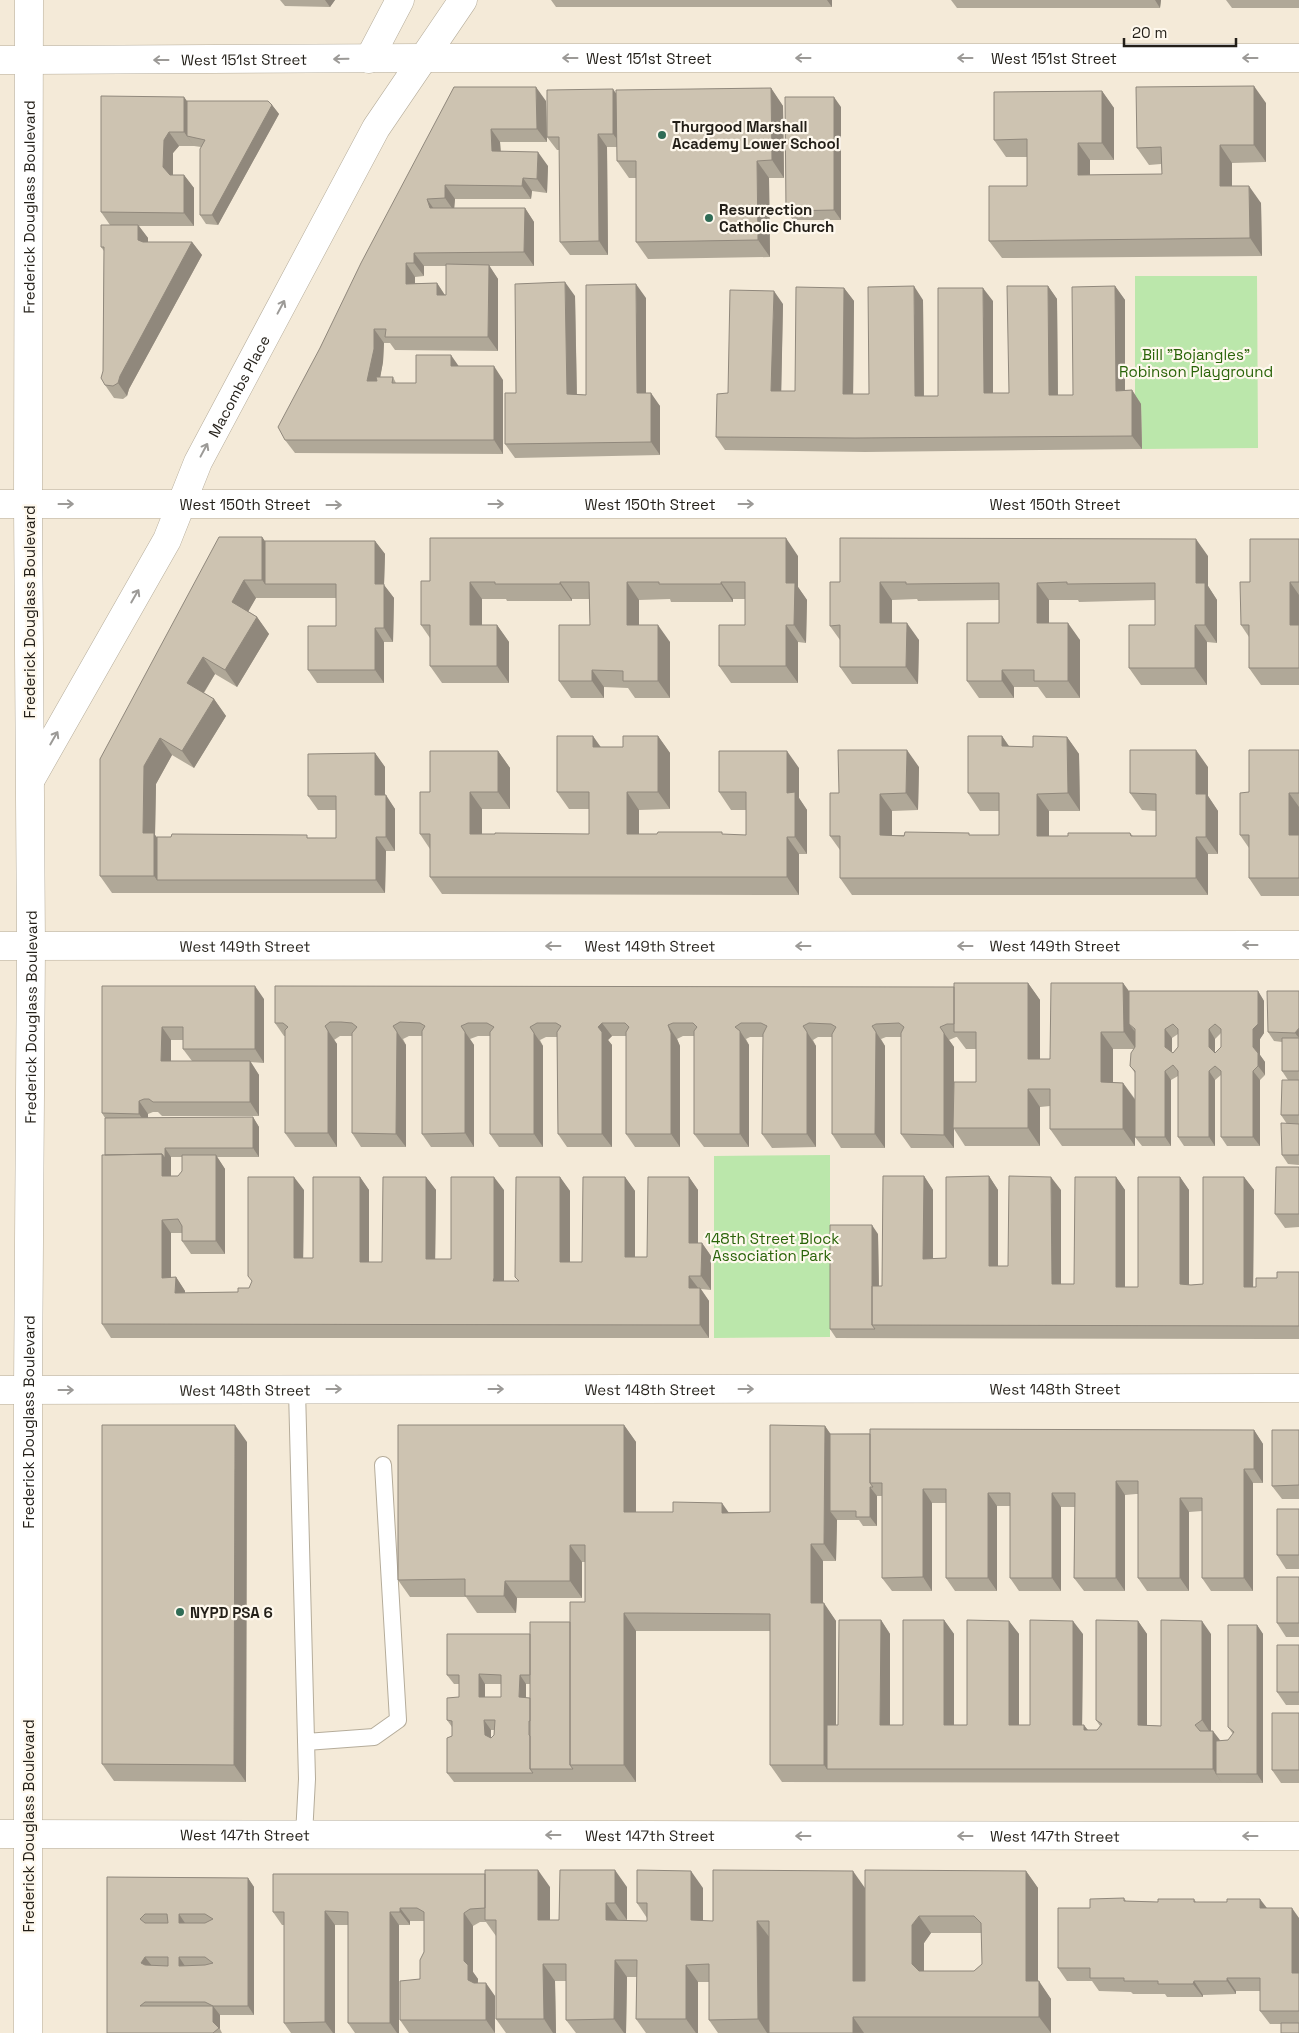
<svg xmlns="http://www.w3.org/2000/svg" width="1299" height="2033" font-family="'Space Grotesk',sans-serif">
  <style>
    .green { fill: #bbe7ab }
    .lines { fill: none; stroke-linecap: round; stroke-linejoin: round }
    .lane-casing { stroke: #b5ac9a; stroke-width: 18 }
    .street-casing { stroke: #b5ac9a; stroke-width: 29 }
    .secondary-casing { stroke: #b5ac9a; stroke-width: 29 }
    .lane { stroke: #fff; stroke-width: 16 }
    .street { stroke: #fff; stroke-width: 28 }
    .secondary { stroke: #fff; stroke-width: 28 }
    .wall { fill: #b0a898; fill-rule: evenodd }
    .shaded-wall { fill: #90887c }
    .building { fill: #cdc3b1; stroke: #90887c; fill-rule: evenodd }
    .oneway { stroke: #9c9a97 }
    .poi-dot { fill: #306c56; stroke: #fef8ed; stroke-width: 2 }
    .labels { text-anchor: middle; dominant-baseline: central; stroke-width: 4.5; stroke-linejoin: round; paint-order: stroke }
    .street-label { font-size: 15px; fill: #231f18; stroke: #fef8ed }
    .poi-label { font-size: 15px; font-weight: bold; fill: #231f18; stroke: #fef8ed; text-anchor: start }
    .park-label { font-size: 15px; fill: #296308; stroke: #fef8ed }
  </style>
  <rect width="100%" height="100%" fill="#f4ead8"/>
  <path class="green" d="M1135 276H1257L1258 448 1142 449 1141 404 1135 403Z
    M830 1155V1337L714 1338V1156Z"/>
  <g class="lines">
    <defs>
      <path id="lane" d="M297 1390 307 1779 304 1835
        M306 1742 374 1737 398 1720 383 1465"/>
      <g id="street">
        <path id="s1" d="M424 58H1299"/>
        <path d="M0 60H29"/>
        <path id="s2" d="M0 504H1299"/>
        <path id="s3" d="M0 946 1299 945"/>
        <path id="s4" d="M0 1390 1299 1388"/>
        <path id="s5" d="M0 1834 1299 1836"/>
      </g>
      <g id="secondary">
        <path d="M369 59 400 0"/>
        <path id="s6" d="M29 60 424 58"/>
        <path id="s7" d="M31 779 167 540 198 462 376 128 463 0"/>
        <path id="s8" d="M28 2033V1390L31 946 28 504 29 0"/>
      </g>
    </defs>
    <use href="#lane" class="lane-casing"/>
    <use href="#street" class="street-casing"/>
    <use href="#secondary" class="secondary-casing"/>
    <use href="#lane" class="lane"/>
    <use href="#street" class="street"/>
    <use href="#secondary" class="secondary"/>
  </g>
  <path class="wall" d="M280 0H335L330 7 285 6Z
    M551 0H832V7H556Z
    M951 0H1161L1160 8H957Z
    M1226 0H1299V8H1232Z
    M454 87 546 101 547 142H500L501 151 548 166 547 193 532 191 531 199H455L454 208H525L534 222V266H489L498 279V351L395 350 390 343H384L383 362 380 377H393L396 383H416L459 366 503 380V454L295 453 285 440 320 348ZM424 266H446V295H445L437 283H415V277L424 276Z
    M771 88 783 106 784 178H769L770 257 648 259 636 242V178H629L617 161V147H607L608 255H570L560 242V150H557L547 137 616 94Z
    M1102 91 1114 108V160H1090V175L1162 174 1161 164 1149 165 1137 148 1266 103V162L1232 163V186L1261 203 1262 256 1002 258 989 241 1027 186V157H1006L994 140Z
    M187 101 272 105 279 114 218 225 206 224 200 215 201 147 194 146H179L173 153V175H184L194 188V226H139L148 238V242H192L202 255 129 389 127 396 123 399 114 398 105 385 103 371 104 251 101 247 110 225 101 212Z
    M841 107V220H793L786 211Z
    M1048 286 1057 299 1058 395H1073L1115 286 1125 300V390H1132L1141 404 1142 449 865 452 725 450 716 437 728 393 783 304 781 391H795L844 288 854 301 853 394H869L923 300 924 396H938L993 301V393H1009Z
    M575 296 577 394 586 395 646 298V393L660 406V455L515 458 505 444 516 393Z
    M262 537 265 541H375L385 554 384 585 394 598 393 642H384V683H317L308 670 336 626V598H256L248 611 257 617 269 634 237 687 215 674 204 693 214 699 226 716 194 768 172 755 156 784 155 835 157 837 336 838V810H318L308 796 375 753 385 767V795L395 809V851H386L385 893H112L100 876V759Z
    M1299 539V685H1261L1249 668V637L1241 625 1250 582Z
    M798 556V587L807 600 806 643 798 642V683H731L719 666 745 625V599H733V602H671L670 599 639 600V625L670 642V698H635L628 688 604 687V698H571L559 681 590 625 589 599H572V601H507L506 599H482V625H497L509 642V683H442L430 666V638L421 625 430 581Z
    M1208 556V586L1217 600V643L1207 642V685H1141L1129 668 1155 625V600L1079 602 1078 600H1049V623L1080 640V698H1046L1038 687H1014V698H979L967 681 999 623V600L918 601 917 599 892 600V623L919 640 918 684H852L840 667V640L830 626 840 582Z
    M658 736 670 753V809L639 810V834L746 835V810H731L719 792 799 768V798L807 810V854H799V895L442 894 430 877V849L420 834 430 792 498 751 510 768V809H482V834H589V809H569L557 792 600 747H623Z
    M1002 736 1009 746 1033 747 1067 737 1079 754 1080 811H1049V836H1068L1130 833 1133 836H1156V811L1142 810 1130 793 1208 767V796L1218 811V854H1208V895H852L840 878V850L830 836 839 793 919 767 918 810 892 811V835H999V811H980L968 793Z
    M1299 750V896H1261L1249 878V848L1240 835 1249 792Z
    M1028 983 1040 1000V1059H1050L1123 983 1129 991H1258L1264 1001V1033L1260 1039V1055L1265 1062V1075L1260 1080V1146H1227L1221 1137V1075L1215 1080V1146H1184L1178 1137V1076L1171 1080V1146H1142L1135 1137V1146H1062L1050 1129V1106L1040 1107V1146H965L954 1129V1148H911L901 1134V1037H886L881 1039 885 1046V1148H841L832 1134V1037H818L813 1040 816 1046V1147L772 1148 762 1134 763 1037H750L746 1039 749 1045V1147H704L694 1134V1036H683L677 1039 680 1046V1147H635L626 1134V1036H612L608 1040 612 1045V1147H567L558 1134 557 1037H546L540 1040 543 1046V1147H499L490 1134V1036H478L470 1039 474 1045V1147H431L422 1134V1036H409L403 1039 406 1045V1147H361L352 1133V1036H340L334 1040 337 1044V1147H295L285 1133V1036H284L275 1023ZM1221 1033V1047L1215 1053V1039ZM1178 1034V1047L1173 1053 1172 1052V1038ZM956 1037H957L966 1049H976V1082H954V1047L949 1040ZM1113 1049H1134L1130 1066 1135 1073V1099L1123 1083 1113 1082Z
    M102 986 264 999V1063L251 1062 259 1075V1116H162L158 1112H153L148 1114V1118L253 1117 259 1127V1157H217L225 1169V1254H191L182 1241V1233H171V1278L176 1277 185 1291V1293L238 1292 249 1288 304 1190 303 1258H313L360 1177 369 1190V1262H382L426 1177 436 1190 435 1259H451L504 1190V1281H518L560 1177 570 1191V1262H582L625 1177 635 1191V1257H647L689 1177 698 1190V1243H702L711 1256V1290L701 1289 709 1301V1338H111L102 1324 105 1155V1118L102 1113ZM171 1040H183V1049L192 1061H171ZM171 1157H182V1171L178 1176H171Z
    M1299 991V1080H1288L1282 1071V1042L1274 1041 1268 1032Z
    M1299 1080V1165L1288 1164 1282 1155 1287 1124 1281 1115Z
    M1299 1167V1227L1285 1228 1275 1214Z
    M924 1176 933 1190V1258H946L989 1176 998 1190V1266H1008L1061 1190V1284H1074L1116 1177 1125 1190V1287H1138L1180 1177 1189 1190V1285L1203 1284 1244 1177 1254 1190 1253 1287H1256L1277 1278 1299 1272V1339L836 1338 830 1329 878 1234 879 1286H882Z
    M624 1425 636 1442V1512H770L825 1426 830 1434 1254 1430 1263 1444V1483H1253V1591H1211L1202 1578V1511L1189 1512V1591H1147L1138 1578V1494H1136L1125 1495V1591H1084L1074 1578 1075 1507H1061V1591H1019L1010 1578V1506H997V1591H955L946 1578V1503H932V1591H892L882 1578V1496H877V1526H863L859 1520H837L836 1561H823V1603L836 1621V1725H838L881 1620 890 1634V1725H903L944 1620 954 1634V1725H967L1009 1621 1019 1634V1725H1030L1083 1634 1082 1725 1088 1730H1097L1100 1726 1096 1720 1138 1621 1147 1634V1725L1161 1726 1211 1634V1731L1220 1741 1228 1740 1233 1734 1228 1727 1257 1625 1263 1634V1783L782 1782 770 1765V1631H636V1782H454L447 1773 452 1736V1727L447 1720 459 1697V1684H454L447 1675 530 1634 570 1622 585 1602V1562H582V1598H517L516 1613H477L466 1597H410L398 1580ZM485 1684H501V1697H485ZM526 1684H530V1698H526ZM491 1730H494V1735L491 1738Z
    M1299 1430V1499H1282L1272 1486Z
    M247 1442 246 1782 114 1781 102 1764Z
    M1299 1509V1569H1286L1277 1555Z
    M1299 1577V1637H1286L1277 1623Z
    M1299 1645V1705H1286L1277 1692Z
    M1299 1713V1783H1281L1272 1770Z
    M1026 1871 1038 1888V1981L1051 1999V2033H718L709 2020V1982H698V2033H646L636 2019 637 1977H627L626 2033H576L566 2020V1981H555L556 2033H506L496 2019V1936L486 1922H480L473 1926V1972L478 1979V1983L495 1996V2033H409L400 2020 420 1979 424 1952V1921H410V1925H399V2033H355L348 2023V1925H335V2033H291L284 2023V1925H282L273 1912 550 1887V1920H559L627 1887V1920H618L647 1921V1918L637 1903 703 1888V1921H713L865 1888ZM931 1933H982V1964L974 1971H924V1943Z
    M107 1877 248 1878 254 1887V2015H220V2029L222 2033H107Z
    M1124 1898 1126 1901 1158 1902 1194 1899 1196 1902 1267 1908 1299 1918V2033L1281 2024H1270L1260 2011V1991H1236V1994L1203 1995V1997H1167L1165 1994H1133L1131 1992 1099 1991 1092 1981H1067L1058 1968 1090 1908Z"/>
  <path class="shaded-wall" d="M325 0H335L330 7Z
    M827 0H832V7Z
    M1155 0H1161L1160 8Z
    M1254 86 1266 103V162L1254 145Z
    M536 87 546 101 547 142 537 129Z
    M771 88 783 106 784 178 772 160Z
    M613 89 622 102 623 147 613 134Z
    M1102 91 1114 108V160L1102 143Z
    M184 97 194 110 187 136 194 146 184 132Z
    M834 97 841 107V220L834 210Z
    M272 105 279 114 218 225 212 215Z
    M491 129 500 142 501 164 492 151Z
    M169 132 179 146 173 153V181L163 167 164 140Z
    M598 134 607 147 608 255 599 241Z
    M1078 143 1090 160V192L1078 175Z
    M1220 145 1232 163V203L1220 186Z
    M538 152 548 166 547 193 537 179Z
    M757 161 769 178 770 257 758 240Z
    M184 175 194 188V226L184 213Z
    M523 178 532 191 531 199 522 186Z
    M445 185 455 199 454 211 445 198Z
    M1249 186 1261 203 1262 256 1250 238Z
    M427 199 436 212 430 208Z
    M525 208 534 222V266L524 252Z
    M138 225 148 238V253L138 240Z
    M192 242 202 255 129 389 127 396 118 383 120 376Z
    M414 253 424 266V276L414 263Z
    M406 263 415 277V297L406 284Z
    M489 265 498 279V351L488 337Z
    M565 282 575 296 577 408 567 394Z
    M437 283 446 297 437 295Z
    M636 284 646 298V406L637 393Z
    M914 286 923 300 924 409 915 396Z
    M1048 286 1057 299 1058 408 1049 395Z
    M1115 286 1125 300V404L1116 391Z
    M844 288 854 301 853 407 843 394Z
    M983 288 993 301V407L984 393Z
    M774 291 783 304 781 404 771 391Z
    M374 329 384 343 383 362 377 395 367 381Z
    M451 355 460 368 451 366Z
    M494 366 503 380V454L494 440Z
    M1132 390 1141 404 1142 449 1132 436Z
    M651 393 660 406V455L651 442Z
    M262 537 274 554 265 584 262 580Z
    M786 538 798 556V587L807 600 806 643 794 625 786 583Z
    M1196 539 1208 556V586L1217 600V643L1205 625 1196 583Z
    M375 541 385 554 384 585 394 598 393 642 384 628 375 584Z
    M244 580 256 598 244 619 232 602Z
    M470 582 482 599V642L470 625Z
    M560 582 572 599V601L560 584Z
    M627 582 639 600V642L627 625Z
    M721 582 733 599V602L721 584Z
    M880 582 892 600V640L880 623Z
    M1290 582 1299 595V638L1290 625Z
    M1037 583 1049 600V640L1037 623Z
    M257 617 269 634 237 687 225 670Z
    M907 623 919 640 918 684 906 667Z
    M1068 623 1080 640V698L1068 681Z
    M497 625 509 642V683L497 666Z
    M658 625 670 642V698L658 681Z
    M786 625 798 642V683L786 666Z
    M1195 625 1207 642V685L1195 668Z
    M375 628 384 642V683L375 670Z
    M203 657 215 674 199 700 187 683Z
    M592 670 604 687V698L592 681Z
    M1002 670 1014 687V698L1002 681Z
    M214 699 226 716 194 768 182 751Z
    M593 736 605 753 593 747Z
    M658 736 670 753V809L658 792Z
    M1002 736 1014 754 1002 746Z
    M1067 737 1079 754 1080 811 1068 793Z
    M160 738 172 755 156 784 155 835 166 850 157 880 154 876 143 833 144 766Z
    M907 750 919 767 918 810 906 793Z
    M1196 750 1208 767V796L1218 811V854L1206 837 1196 794Z
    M498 751 510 768V809L498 792Z
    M787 751 799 768V798L807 810V854L795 837 787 793Z
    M375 753 385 767V809L375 795Z
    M470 792 482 809V851L470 834Z
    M627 792 639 810V852L627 834Z
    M1289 793 1299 807V849L1289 835Z
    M880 794 892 811V853L880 835Z
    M1037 794 1049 811V853L1037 836Z
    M386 795 395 809V851L386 837Z
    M376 837 386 851 385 893 376 880Z
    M787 837 799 854V895L787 877Z
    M1196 837 1208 854V895L1196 878Z
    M1028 983 1040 1000V1076L1028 1059Z
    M1123 983 1135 1000 1129 1024 1136 1033V1049L1124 1032Z
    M255 986 264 999V1063L255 1049Z
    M1258 991 1264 1001V1033L1260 1039V1055L1265 1062V1075L1258 1066 1253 1047V1029Z
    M602 1023 612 1036 608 1040 612 1045V1147L602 1134 598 1027Z
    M668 1025 677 1039 680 1046V1147L671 1134Z
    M325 1026 337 1044V1147L328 1133Z
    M393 1026 406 1045V1147L396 1134Z
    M461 1026 474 1045V1147L465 1133Z
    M803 1026 816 1046V1147L807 1134Z
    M872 1026 885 1046V1148L875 1134Z
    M162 1027 171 1040V1075L161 1061Z
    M530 1027 543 1046V1147L534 1134Z
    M1299 1028V1038L1295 1033Z
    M1165 1029 1172 1038V1056L1165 1047Z
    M1209 1029 1215 1039V1056L1209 1047Z
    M740 1031 749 1045V1147L740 1134Z
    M1101 1032 1113 1049V1100L1101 1082Z
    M944 1033 954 1047V1148L944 1135Z
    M250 1061 259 1075V1116L250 1102Z
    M1165 1071 1171 1080V1146L1165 1137Z
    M1209 1071 1215 1080V1146L1209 1137Z
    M1253 1071 1260 1080V1146L1253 1137Z
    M1123 1083 1135 1100V1146L1123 1129Z
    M1028 1089 1040 1107V1146L1028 1128Z
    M139 1101 148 1114V1127L139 1114Z
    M253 1117 259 1127V1157L253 1148Z
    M165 1148 171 1157V1190L162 1176V1154Z
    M216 1155 225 1169V1254L216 1241Z
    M924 1176 933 1190V1272L923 1259Z
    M989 1176 998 1190V1280L989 1266Z
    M294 1177 304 1190 303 1271 294 1258Z
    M360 1177 369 1190V1276L360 1262Z
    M426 1177 436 1190 435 1272 426 1259Z
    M494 1177 504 1190V1291L493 1281Z
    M560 1177 570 1191V1275L560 1262Z
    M625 1177 635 1191V1271L625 1257Z
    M689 1177 698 1190V1256L689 1243Z
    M1051 1177 1061 1190V1298L1052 1284Z
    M1116 1177 1125 1190V1300L1116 1287Z
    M1180 1177 1189 1190V1298L1180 1284Z
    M1244 1177 1254 1190 1253 1300 1244 1287Z
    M162 1220 171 1233V1291L162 1278Z
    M872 1225 878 1234 879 1296 872 1290Z
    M702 1243 711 1256V1290L701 1276Z
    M689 1276 699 1289 689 1288Z
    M176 1277 185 1291V1306L175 1293Z
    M700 1288 709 1301V1338L700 1325Z
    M235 1425 247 1442 246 1782 234 1765Z
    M624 1425 636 1442V1529L624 1512Z
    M825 1426 837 1443 830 1511 837 1520 836 1561 824 1544Z
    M1254 1430 1263 1444V1483L1254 1469Z
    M1244 1469 1253 1483V1591L1244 1578Z
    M1116 1481 1125 1495V1591L1116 1578Z
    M870 1487 877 1496V1526L870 1517Z
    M923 1489 932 1503V1591L923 1577Z
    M988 1493 997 1506V1591L988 1578Z
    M1052 1493 1061 1507V1591L1052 1578Z
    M1180 1498 1189 1512V1591L1180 1578Z
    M722 1503 734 1520 722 1513Z
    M811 1544 823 1561V1620L811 1603Z
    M570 1545 582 1562V1598L570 1581Z
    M505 1581 517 1598 516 1613 504 1596Z
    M824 1603 836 1621V1769H827L824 1765Z
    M624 1613 636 1631V1782L624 1765Z
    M881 1620 890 1634V1738L880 1725Z
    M944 1620 954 1634V1738L944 1725Z
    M1009 1621 1019 1634V1738L1009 1725Z
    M1073 1621 1083 1634 1082 1738 1073 1725Z
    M1138 1621 1147 1634V1739L1138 1725Z
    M1202 1621 1211 1634V1734L1202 1720Z
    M1257 1625 1263 1634V1783L1257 1774Z
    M479 1674 485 1684V1706L479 1697Z
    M520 1675 526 1684V1707L519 1697Z
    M484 1720 491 1730V1744L485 1735Z
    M1084 1725 1094 1738 1084 1730Z
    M1213 1731 1223 1744 1216 1774 1222 1783 1213 1769Z
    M538 1870 550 1887V1938L538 1920Z
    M615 1870 627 1887V1920L615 1903Z
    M691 1871 703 1888V1938L691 1920Z
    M853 1871 865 1888V1998L853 1981Z
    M1026 1871 1038 1888V1998L1026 1981Z
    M248 1878 254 1887V2015L248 2006Z
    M1260 1899 1270 1912 1260 1908Z
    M606 1903 618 1920H606Z
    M400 1908 410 1921V1925L400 1912Z
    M1292 1908 1299 1918V1983L1292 1973Z
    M325 1911 335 1925V2033H333L325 2022Z
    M390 1912 399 1925V2033H397L390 2023Z
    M464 1913 473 1926V1972L478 1979 477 1993 468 1980 464 1961Z
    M179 1914 185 1923H179Z
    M919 1916 931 1933 924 1943V1981L912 1964V1925Z
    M757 1921 770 1938V2033H767L758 2019Z
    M145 1957 152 1966 147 1972 141 1963Z
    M179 1957 185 1966H179Z
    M615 1960 627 1977 626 2033H624L614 2019Z
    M543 1964 555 1981 556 2033H553L544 2019Z
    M686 1965 698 1982V2033H696L686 2019Z
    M1227 1978 1236 1991V1994L1227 1981Z
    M1039 1981 1051 1999V2033L1039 2017Z
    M1194 1981 1203 1995V1997L1193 1984Z
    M486 1983 495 1996V2033L486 2020Z
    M213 2006 220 2015V2029L213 2022Z
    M853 2017 864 2033H853Z"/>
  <path class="building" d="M1254 86V145H1220V186H1249L1250 238 989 241V186H1027V139L994 140V92L1102 91V143H1078V175L1162 174 1161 147 1137 148 1136 87Z
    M454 87H536L537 129H491L492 151 538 152 537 179 523 178 522 186 445 185V198L427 199 430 208H525L524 252 414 253V263H406V284L437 283V295H446V264L489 265 488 337H385L386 329H374V349L367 381H377L376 377H393L392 383H416V355H451V366H494V440H285L278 427 320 348 361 263Z
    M771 88 772 160 757 161 758 240 636 242V161H617L616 90Z
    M613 89V134H598L599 241 560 242 559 137H547V90Z
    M101 96 184 97V132H169L164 140 163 167 170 175H184V213L101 212Z
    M785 97H834V210L786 211Z
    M187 101H268L272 105 212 215H200V149L205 140 187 136Z
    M101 225H138V240L143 242H192L120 376 118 383 113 386 105 385 101 378 103 371 104 247H101Z
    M565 282 567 394 586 395V285L636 284 637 393H651V442L505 444V393H516L515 284Z
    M914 286 915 396H938V288H983L984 393H1009L1007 286H1048L1049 395H1073L1072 287 1115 286 1116 391 1132 390V436L855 438 716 437 717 394 728 393 730 290 774 291 771 391H795L796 287 844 288 843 394H869L868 287Z
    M219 537H262V580H244L232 602 257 617 225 670 203 657 187 683 214 699 182 751 160 738 144 766 143 833H154V876H100V759Z
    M430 538H786V583H795L794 625H786V666H719V625H745V582H721V584H659V582H627V625H658V681H623V671L592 670V681H559V625H590L589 582H560V584H495V582H470V625H497V666H430V625H421V581H430Z
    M840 538 1196 539V583H1205V625H1195V668H1129V625H1155V583L1067 584V582L1037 583V623H1068V681H1034V670H1002V681H967V623H999V583L906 584V582H880V623H907L906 667H840V625L830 626V582H840Z
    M1250 539H1299V582H1290V625H1299V668H1249V625H1241L1240 582H1250Z
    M265 541H375V584H384V628H375V670H308V626H336V584H265Z
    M557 736H593V747H623V736H658V792H627V834H657L658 832H722V834L746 835V792H719V751H787V793L795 792V837H787V877H430V834H420V792H430V751H498V792H470V834H495V833L589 834V792H557Z
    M968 736H1002V746L1033 747V736L1067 737 1068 793 1037 794V836H1068V833H1130L1131 836H1156V794L1130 793V750H1196V794H1206V837H1196V878H840V836H830V793H839L838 750H907L906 793 880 794V835L904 836 905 832 969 833V835H999V793H968Z
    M1249 750H1299V793H1289V835H1299V878H1249V835H1240V793L1249 792Z
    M375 753V795H386V837H376V880H157V837H171L172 834 307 835V838H336V796H308V754Z
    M954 983H1028V1059H1050L1051 983H1123L1124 1032H1101V1082L1123 1083V1129H1050V1089H1028V1128H953L954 1082H976V1032H954Z
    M102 986H255V1049H183V1027H162L161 1061H250V1102H153L149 1099H144L139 1101V1114L102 1113Z
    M275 986 954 987V1024H947L940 1027 944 1033V1135L901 1134V1033L904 1027 899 1023 876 1024 872 1026 876 1032 875 1134H832V1034L836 1027 831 1024 809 1023 803 1026 807 1032V1134H762L763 1034 767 1026 761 1023H741L735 1027 740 1031V1134H694V1031L697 1027 693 1023H673L668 1025 671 1033V1134H626V1032L629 1027 625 1023H602L598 1027 602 1032V1134H558L557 1032 561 1026 556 1023H537L530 1027 534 1033V1134H490V1032L494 1027 487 1023H468L461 1026 465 1032V1133L422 1134V1031L425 1026 420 1023 400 1022 393 1026 397 1032 396 1134 352 1133V1033L357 1027 352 1023 341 1022H330L325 1026 328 1031V1133H285V1030L288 1027 283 1023H275Z
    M1129 991H1258V1024L1253 1029V1047L1258 1053V1066L1253 1071V1137H1221V1071L1215 1066 1209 1071V1137H1178V1071L1173 1065 1165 1071V1137H1135V1071L1130 1066 1131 1053 1135 1047V1029L1129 1024ZM1173 1024 1178 1029V1047L1173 1053 1165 1047V1029ZM1215 1024 1221 1029V1047L1215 1053 1209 1047V1029Z
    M1267 991H1299V1028L1295 1033 1268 1032Z
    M1282 1038H1299V1071H1282Z
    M1282 1080H1299V1115H1281Z
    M253 1117V1148H165V1158L162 1154 105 1155V1118Z
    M1281 1123 1299 1124V1155H1282Z
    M162 1154V1176H178L182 1171V1155H216V1241H182V1226L178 1219 162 1220V1278L176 1277 175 1293 238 1292V1288H249L252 1281 248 1276V1177H294V1258H313V1177H360V1262H382L383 1177H426V1259H451V1177H494V1278L493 1281H519L515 1277 516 1177H560V1262H582L583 1177H625V1257H647L648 1177H689V1243H702L701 1276H689V1288H700V1325L102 1324V1155Z
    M1276 1167H1299V1214H1275Z
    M883 1176H924L923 1259 946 1258V1177L989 1176V1266H1008L1009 1176 1051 1177 1052 1284H1074L1075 1177H1116V1287H1138V1177H1180V1284L1191 1285 1203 1284V1177H1244V1287H1256V1278H1277V1272H1299V1326L872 1325V1286H882Z
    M830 1225H872V1325L875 1329H830Z
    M102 1425H235L234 1765 102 1764Z
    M398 1425H624V1512H673V1502L722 1503V1513L770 1512V1425L825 1426 824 1544H811V1603H824V1765H770V1614L644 1613H624V1765H570V1602H585V1545H570V1581H505L504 1596H465V1579L398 1580Z
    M870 1429 1254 1430V1469H1244V1578H1202V1498H1180V1578H1138V1481H1116V1578H1074L1075 1493H1052V1578H1010V1493H988V1578H946V1489H923V1577L882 1578V1483H870Z
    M1272 1430H1299V1485L1272 1486Z
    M830 1434H870V1483L873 1487H870V1517H856V1511H830Z
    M1277 1509H1299V1555H1277Z
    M1277 1577H1299V1623H1277Z
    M839 1620H881L880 1725H903V1620H944V1725H967V1620L1009 1621V1725H1030V1620L1073 1621V1725H1084V1730H1097L1102 1724 1096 1720V1620L1138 1621V1725L1161 1726V1620L1202 1621V1720L1195 1725 1200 1731H1213V1769H827V1725H838Z
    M530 1622H570V1765L573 1769H530Z
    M1228 1625H1257V1774H1216V1741L1228 1740 1234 1732 1228 1727Z
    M447 1634H530V1675H520L519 1697 530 1698V1721H529V1735L530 1736V1769L533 1773H447V1738L452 1736V1721L447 1720V1698L459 1697V1675H447ZM479 1674 501 1675V1697H479ZM484 1720H495L494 1735 491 1738 485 1735Z
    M1277 1645H1299V1692H1277Z
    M1272 1713H1299V1770H1272Z
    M485 1870H538V1920H559L560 1870H615V1903H606V1920L647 1921V1903H637V1870L691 1871V1920L713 1921V1870L853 1871V1981H865V1870L1026 1871V1981H1039V2017H853V2033H769V1921H757L758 2019 709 2020V1964L686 1965V2019H636L637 1960H615L614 2019 566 2020V1964H543L544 2019H496V1920H485ZM919 1916H974L981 1923 982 1964 974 1971H919L912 1964V1925Z
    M273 1874H485V1908L470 1909 464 1913V1961L468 1965V1980L474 1983H486V2020H400V1981L420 1979V1960L424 1952V1912L417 1908H400V1912H390V2023H348V1912L325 1911V2022L284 2023V1912H273Z
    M107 1877 248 1878V2006H213V2022L219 2028 213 2033H107ZM145 1914H167L168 1923H145L140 1919ZM179 1914H205L213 1919 205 1923H179ZM145 1957H168V1966L145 1965 141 1963ZM179 1957H205L213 1963 205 1965 179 1966ZM145 2002H205L213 2006H140Z
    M1124 1898V1901L1158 1902V1899H1194V1902H1227V1899H1260V1908H1292V1973H1299V2011H1260V1978H1227V1981H1194L1193 1984H1158V1981H1124V1978H1090V1968H1058V1908H1090V1899Z
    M1281 2023H1299V2033H1281Z"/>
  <defs><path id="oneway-shaft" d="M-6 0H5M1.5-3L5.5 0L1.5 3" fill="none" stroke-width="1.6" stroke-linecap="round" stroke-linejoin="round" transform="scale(1.25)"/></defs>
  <g class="oneway">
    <use href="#oneway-shaft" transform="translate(570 58) rotate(-180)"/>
    <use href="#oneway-shaft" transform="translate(803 58) rotate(-180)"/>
    <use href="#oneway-shaft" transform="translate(965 58) rotate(-180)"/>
    <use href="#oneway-shaft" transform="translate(1250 58) rotate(-180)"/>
    <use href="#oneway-shaft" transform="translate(341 59) rotate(179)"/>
    <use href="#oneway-shaft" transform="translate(161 60) rotate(180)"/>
    <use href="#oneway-shaft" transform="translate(281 307) rotate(-62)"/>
    <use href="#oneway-shaft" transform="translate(204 450) rotate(-62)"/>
    <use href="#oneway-shaft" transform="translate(66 504)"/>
    <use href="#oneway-shaft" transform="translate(496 504)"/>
    <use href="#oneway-shaft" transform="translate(746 504)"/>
    <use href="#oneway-shaft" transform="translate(334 505)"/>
    <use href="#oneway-shaft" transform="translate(135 596) rotate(-60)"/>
    <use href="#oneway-shaft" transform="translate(54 738) rotate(-60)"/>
    <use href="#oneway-shaft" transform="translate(1250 945) rotate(180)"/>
    <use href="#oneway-shaft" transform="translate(553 946) rotate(180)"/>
    <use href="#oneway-shaft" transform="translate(803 946) rotate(180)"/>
    <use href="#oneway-shaft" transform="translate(965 946) rotate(180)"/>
    <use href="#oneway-shaft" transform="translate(334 1389)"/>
    <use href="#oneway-shaft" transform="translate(496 1389)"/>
    <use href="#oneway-shaft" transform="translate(746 1389)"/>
    <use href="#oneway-shaft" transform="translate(66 1390)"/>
    <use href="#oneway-shaft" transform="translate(553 1835) rotate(-180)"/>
    <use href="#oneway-shaft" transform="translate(803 1836) rotate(-180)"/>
    <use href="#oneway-shaft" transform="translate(965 1836) rotate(-180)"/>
    <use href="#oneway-shaft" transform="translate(1250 1836) rotate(-180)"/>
  </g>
  <g class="poi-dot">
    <circle cx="662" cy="135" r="5"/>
    <circle cx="709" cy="218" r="5"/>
    <circle cx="180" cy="1612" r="5"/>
  </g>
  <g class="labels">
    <g class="street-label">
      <text stroke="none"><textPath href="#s1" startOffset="225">West 151st Street</textPath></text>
      <text stroke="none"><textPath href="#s1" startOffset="630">West 151st Street</textPath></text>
      <text stroke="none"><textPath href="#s6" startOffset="215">West 151st Street</textPath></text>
      <text stroke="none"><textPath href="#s8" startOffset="1826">Frederick Douglass Boulevard</textPath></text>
      <text stroke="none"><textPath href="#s7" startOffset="445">Macombs Place</textPath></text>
      <text stroke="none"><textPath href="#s2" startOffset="245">West 150th Street</textPath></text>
      <text stroke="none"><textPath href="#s2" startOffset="650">West 150th Street</textPath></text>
      <text stroke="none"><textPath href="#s2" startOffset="1055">West 150th Street</textPath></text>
      <text transform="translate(29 612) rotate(-90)">Frederick Douglass Boulevard</text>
      <text stroke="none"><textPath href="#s3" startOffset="245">West 149th Street</textPath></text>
      <text stroke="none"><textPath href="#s3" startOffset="650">West 149th Street</textPath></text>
      <text stroke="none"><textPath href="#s3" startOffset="1055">West 149th Street</textPath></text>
      <text stroke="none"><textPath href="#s8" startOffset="1016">Frederick Douglass Boulevard</textPath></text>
      <text stroke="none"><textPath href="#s4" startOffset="1055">West 148th Street</textPath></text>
      <text stroke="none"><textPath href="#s4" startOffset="650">West 148th Street</textPath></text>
      <text stroke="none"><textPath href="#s4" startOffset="245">West 148th Street</textPath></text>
      <text stroke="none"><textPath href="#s8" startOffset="611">Frederick Douglass Boulevard</textPath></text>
      <text transform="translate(28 1826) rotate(-90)">Frederick Douglass Boulevard</text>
      <text stroke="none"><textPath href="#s5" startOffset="245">West 147th Street</textPath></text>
      <text stroke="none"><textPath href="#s5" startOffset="650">West 147th Street</textPath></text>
      <text stroke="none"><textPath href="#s5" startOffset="1055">West 147th Street</textPath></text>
    </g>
    <g class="poi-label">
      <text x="672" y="126">Thurgood Marshall<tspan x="672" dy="17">Academy Lower School</tspan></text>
      <text x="719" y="209">Resurrection<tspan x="719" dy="17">Catholic Church</tspan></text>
      <text x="190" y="1612">NYPD PSA 6</text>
    </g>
    <g class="park-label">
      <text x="1196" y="354">Bill "Bojangles"<tspan x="1196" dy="17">Robinson Playground</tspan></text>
      <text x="772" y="1238">148th Street Block<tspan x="772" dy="17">Association Park</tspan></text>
    </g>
  </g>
  <path d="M1124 38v8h112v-8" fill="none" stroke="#231f18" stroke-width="2.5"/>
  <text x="1132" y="38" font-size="15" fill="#231f18" stroke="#fef8ed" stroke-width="4" paint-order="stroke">20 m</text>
</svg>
